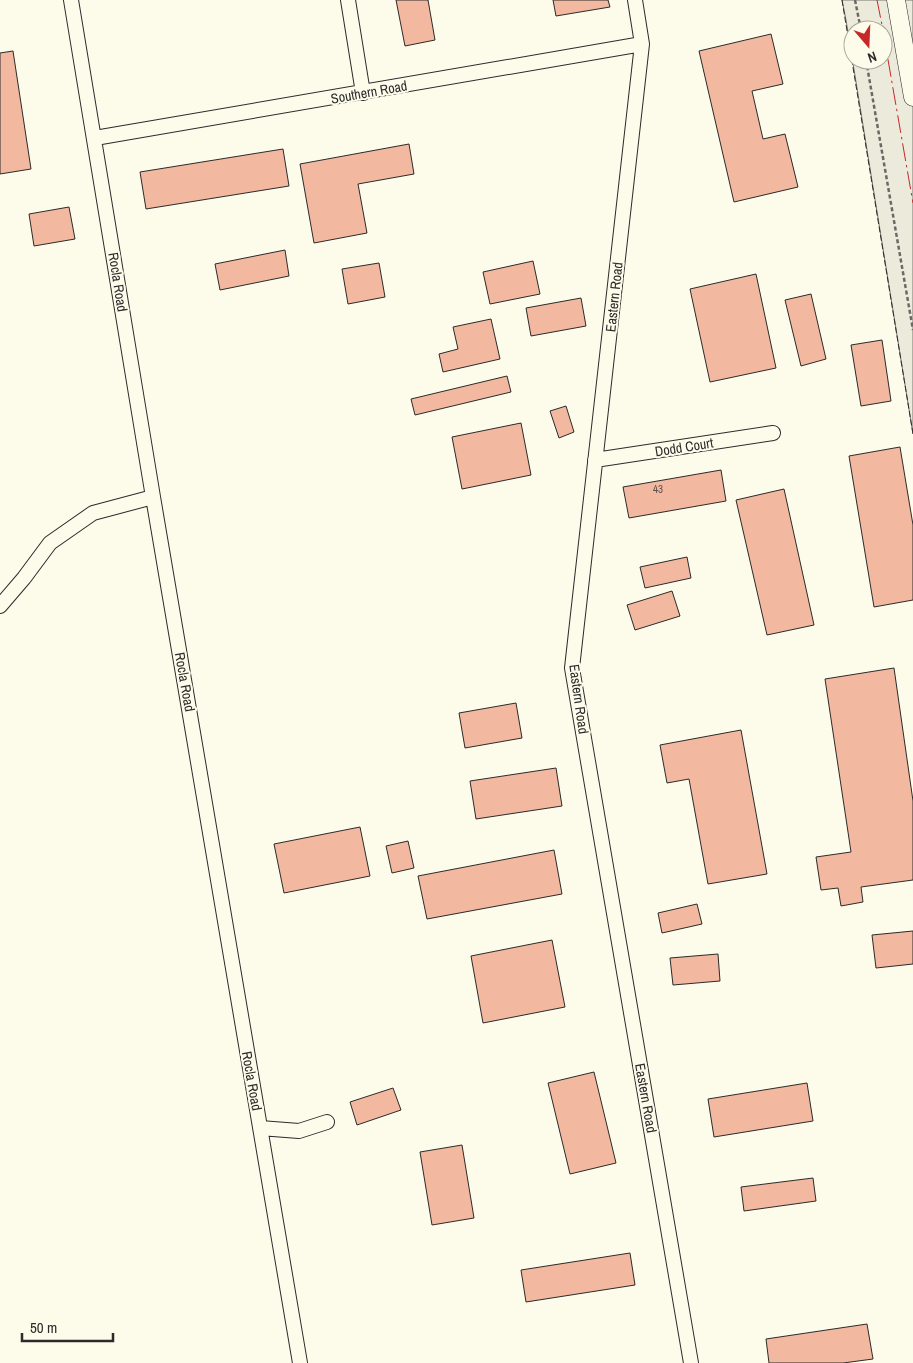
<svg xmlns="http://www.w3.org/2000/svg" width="913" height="1363" font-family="'Archivo Narrow',sans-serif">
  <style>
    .green { fill: #ecebdb; stroke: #74746e; fill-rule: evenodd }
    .building { fill: #f2b8a0; stroke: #2b2b2b }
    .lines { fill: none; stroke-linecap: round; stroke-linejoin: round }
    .minor-casing { stroke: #2b2b2b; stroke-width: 16 }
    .major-casing { stroke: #2b2b2b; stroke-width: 19 }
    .path { stroke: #6a6964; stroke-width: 2.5; stroke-dasharray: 4 2.5; stroke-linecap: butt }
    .minor { stroke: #fdfbea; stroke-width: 14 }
    .major { stroke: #fdfbea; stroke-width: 18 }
    .fence { stroke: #2b2b2b; stroke-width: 1; stroke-dasharray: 6 2.5; stroke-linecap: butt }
    .power { stroke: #c62828; stroke-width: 1; stroke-dasharray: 18 4 2.5 4; stroke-linecap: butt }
    .labels { text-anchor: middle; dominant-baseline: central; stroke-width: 4; stroke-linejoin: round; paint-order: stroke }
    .number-label { font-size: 11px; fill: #5d4e48 }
    .street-label { font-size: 14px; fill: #2b2b2b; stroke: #fdfbea }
  </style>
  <rect width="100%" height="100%" fill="#fdfbea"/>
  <path class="green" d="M842 0H913V434L846 20ZM853 30H883V60H853Z"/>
  <path class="building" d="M396 0H428L435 40 405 46Z
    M553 0H608L610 7 556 16Z
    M771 34 783 84 752 91 763 139 785 134 798 187 734 202 699 51Z
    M13 51 31 169 0 174V53Z
    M409 144 414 174 358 184 367 233 314 243 300 164Z
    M283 149 289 186 146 209 140 172Z
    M69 207 75 239 34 246 29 214Z
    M285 250 289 276 220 290 215 264Z
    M533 261 540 294 490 304 483 272Z
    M379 263 385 297 348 304 342 269Z
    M756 274 776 368 710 382 690 289Z
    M811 294 826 359 801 366 785 300Z
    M581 298 586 326 531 336 526 308Z
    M491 319 500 359 443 372 439 354 458 349 453 327Z
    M882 340 891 401 861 406 851 345Z
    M507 376 511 392 415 415 411 399Z
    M566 406 574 432 559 438 550 411Z
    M521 423 531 475 462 489 452 437Z
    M900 447 913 525V600L874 607 849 456Z
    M721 470 726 501 629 518 623 487Z
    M784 489 814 625 767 635 736 500Z
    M687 557 691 578 645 588 640 567Z
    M672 591 680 616 635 630 627 605Z
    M894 668 913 801V880L861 887 863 902 841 906 838 888 821 890 816 857 851 852 825 679Z
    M516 703 522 738 465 748 459 713Z
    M741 730 767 874 708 884 689 779 667 783 660 745Z
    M556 768 562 806 476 819 470 781Z
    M360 827 370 876 284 893 274 844Z
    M408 841 414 868 392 873 386 846Z
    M554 850 562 894 427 919 418 876Z
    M697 904 702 924 662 933 658 913Z
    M913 931V964L876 968 872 935Z
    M552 940 565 1007 483 1023 471 956Z
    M718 954 720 981 673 985 670 958Z
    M594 1072 616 1163 570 1174 548 1083Z
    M807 1083 813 1121 714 1137 708 1099Z
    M393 1088 401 1110 357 1125 350 1102Z
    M462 1145 474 1218 432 1225 420 1152Z
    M813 1178 816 1201 744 1211 741 1187Z
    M630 1253 635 1285 526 1302 521 1270Z
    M867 1324 873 1359 843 1363H769L766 1339Z"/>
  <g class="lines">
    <defs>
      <path id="minor" d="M71 0 153 497 300 1363
        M348 0 363 93
        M635 0 642 44 572 668 691 1363
        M95 138 642 44
        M595 460 773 433
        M0 606 24 578 50 543 93 513 153 497
        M260 1128 299 1131 327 1122"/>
      <path id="major" d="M896 0 913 97"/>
    </defs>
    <use href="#minor" class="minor-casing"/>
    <use href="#major" class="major-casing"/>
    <path class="path" d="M855 0 861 30
      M866 60 913 330"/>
    <use href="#minor" class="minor"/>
    <use href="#major" class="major"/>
    <path class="fence" d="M842 0 913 434"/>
    <path class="power" d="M877 0 883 30
      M883 31 913 203"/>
  </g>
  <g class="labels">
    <g class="number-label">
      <text x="658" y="489">43</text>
    </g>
    <g class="street-label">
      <text transform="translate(369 92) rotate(-10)">Southern Road</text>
      <text transform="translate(118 282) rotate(81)">Rocla Road</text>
      <text transform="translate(614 297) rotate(-84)">Eastern Road</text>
      <text transform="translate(684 447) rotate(-9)">Dodd Court</text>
      <text transform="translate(185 682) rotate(80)">Rocla Road</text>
      <text transform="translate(579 699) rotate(82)">Eastern Road</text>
      <text transform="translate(252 1081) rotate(80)">Rocla Road</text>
      <text transform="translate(646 1098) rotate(80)">Eastern Road</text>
    </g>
  </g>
  <g transform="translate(868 45) rotate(161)"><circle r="24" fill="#fdfbea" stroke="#a9a89e"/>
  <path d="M0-4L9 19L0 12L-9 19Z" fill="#c62828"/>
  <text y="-8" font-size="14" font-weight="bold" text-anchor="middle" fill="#2b2b2b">N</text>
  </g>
  <path d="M22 1333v8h91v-8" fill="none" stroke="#2b2b2b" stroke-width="2.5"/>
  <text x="30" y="1333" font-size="15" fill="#2b2b2b" stroke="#fdfbea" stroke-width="4" paint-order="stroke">50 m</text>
</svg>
